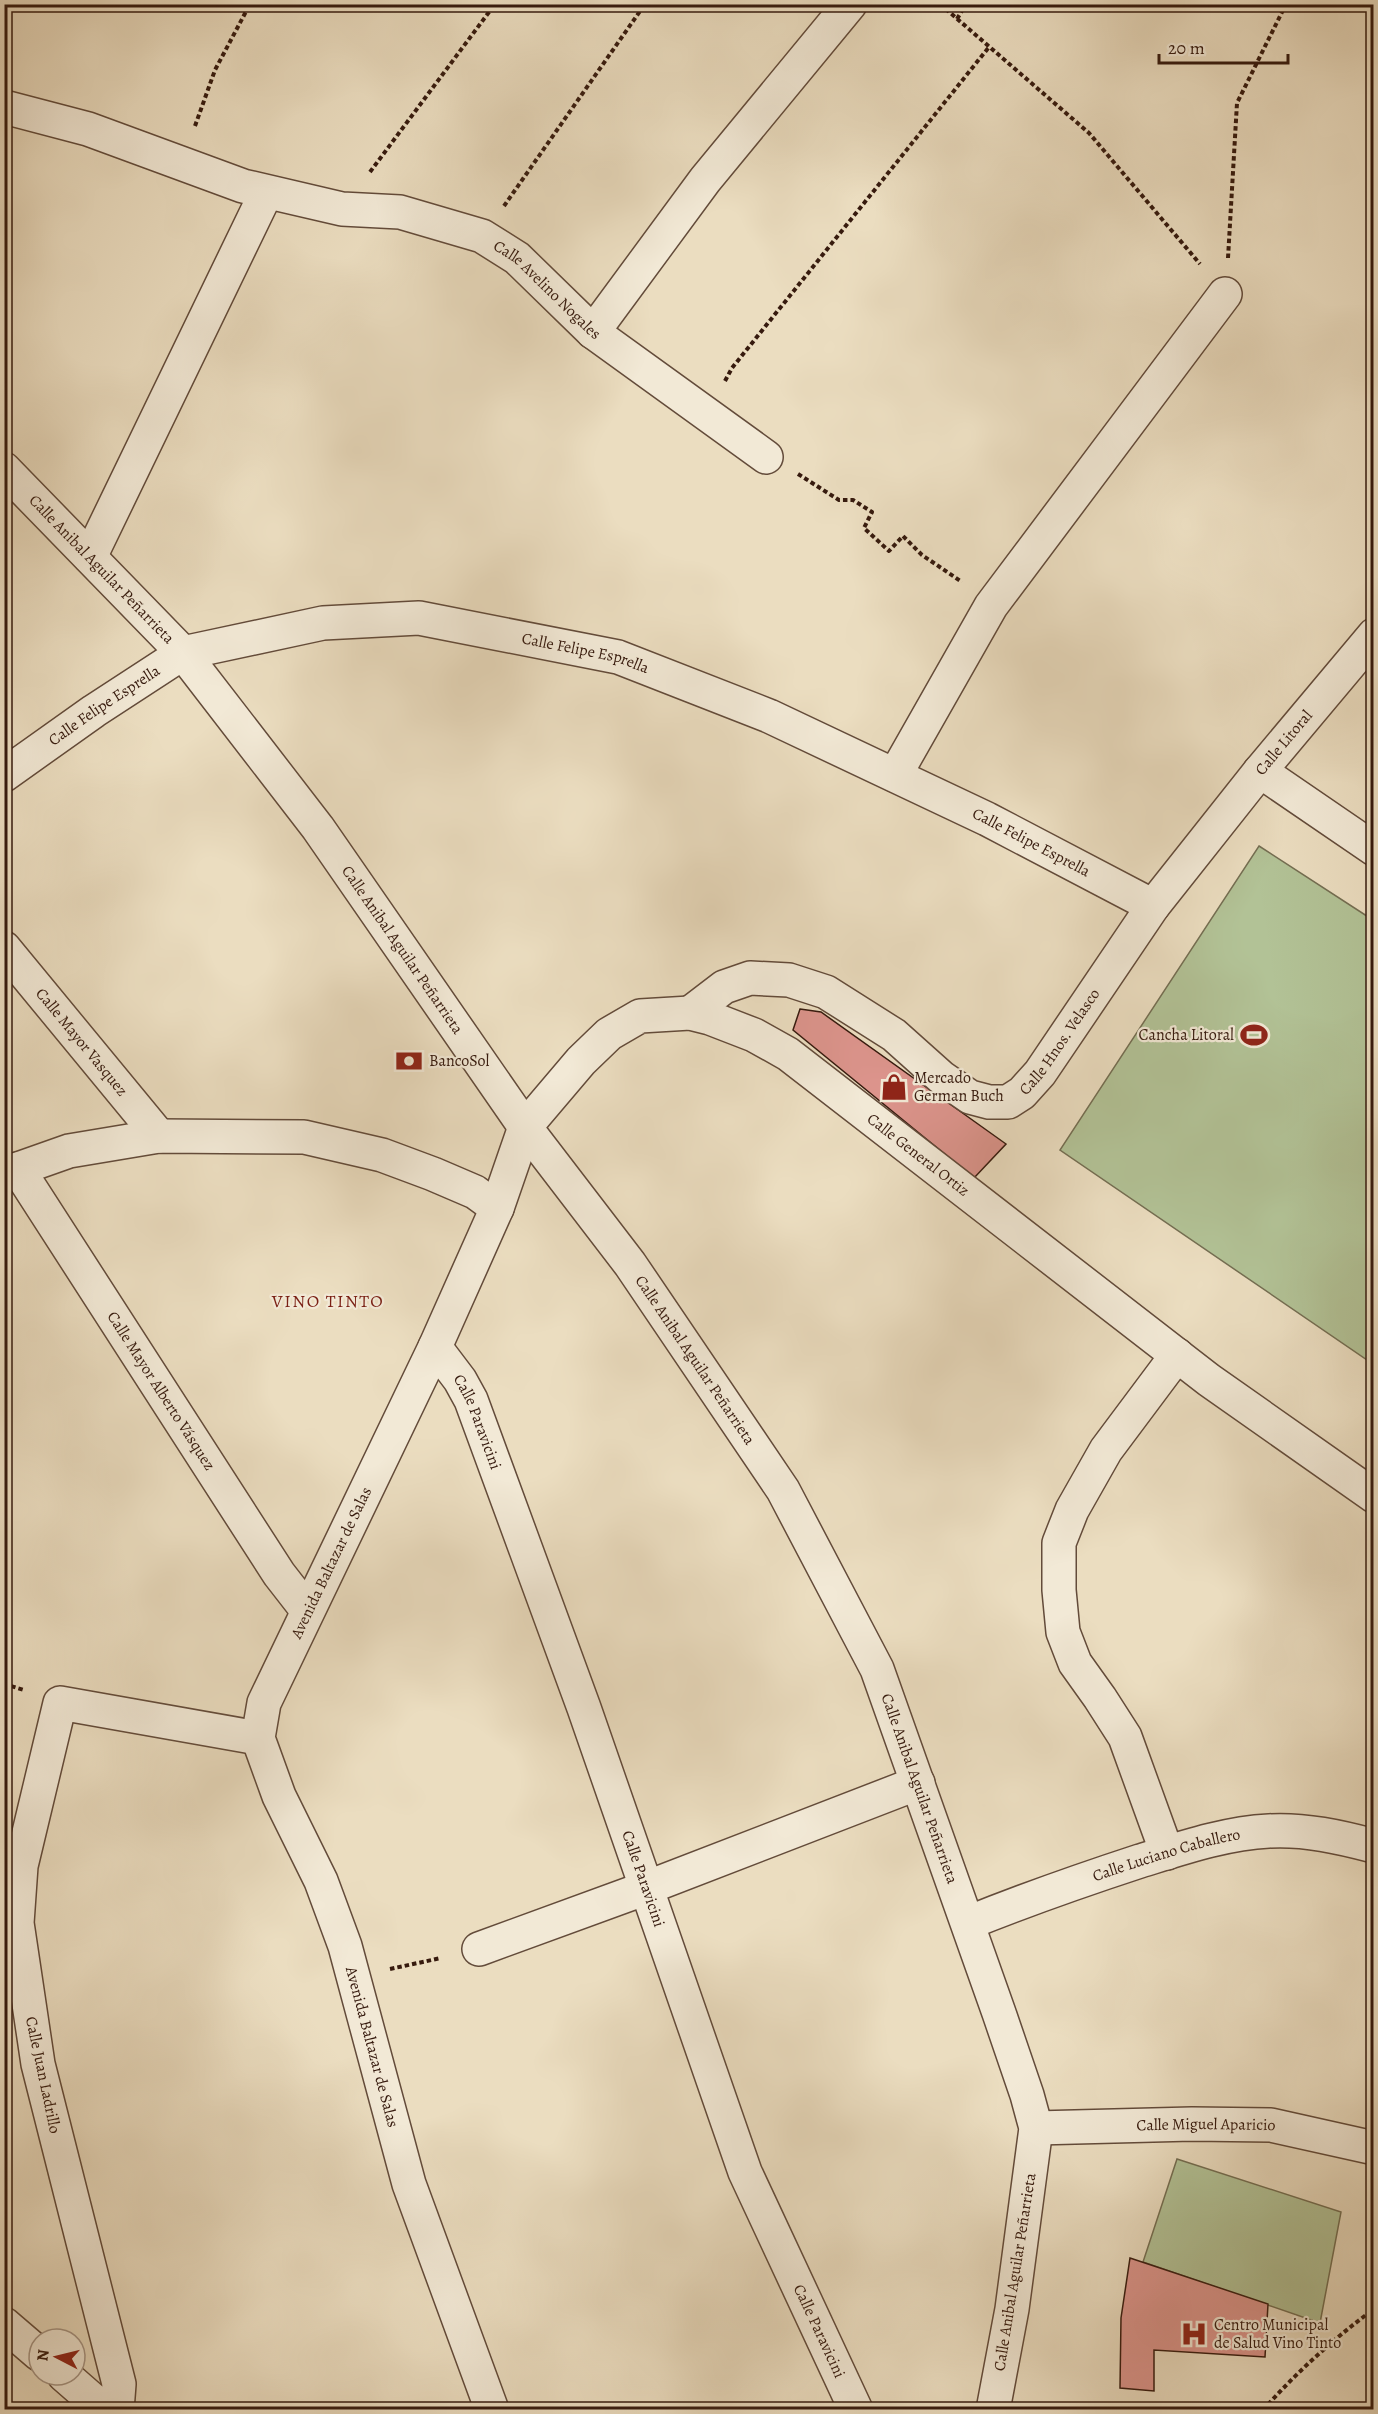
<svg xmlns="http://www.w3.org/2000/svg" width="1378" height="2414" font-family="Alegreya,serif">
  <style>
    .green { fill: #b2c296; stroke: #746e52; stroke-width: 1.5 }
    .building { fill: #dc948c; stroke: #361a0e; stroke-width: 1.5 }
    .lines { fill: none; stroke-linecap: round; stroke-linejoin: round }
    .minor-casing { stroke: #634b3a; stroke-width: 36 }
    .path { stroke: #361a0e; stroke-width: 4; stroke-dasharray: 4.5 3; stroke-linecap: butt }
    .minor { stroke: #f2e9d6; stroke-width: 33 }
    .labels { text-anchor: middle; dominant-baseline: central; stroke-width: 4.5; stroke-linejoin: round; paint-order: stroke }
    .street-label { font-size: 16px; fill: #361a0e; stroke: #f2e9d6 }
    .poi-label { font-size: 16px; fill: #361a0e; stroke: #f2e9d6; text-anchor: start }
    .neighbourhood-label { font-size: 18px; letter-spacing: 1.5px; fill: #7a1f14; stroke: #f2e9d6 }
  </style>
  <rect width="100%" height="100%" fill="#ebddc0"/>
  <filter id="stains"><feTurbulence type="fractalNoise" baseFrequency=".00333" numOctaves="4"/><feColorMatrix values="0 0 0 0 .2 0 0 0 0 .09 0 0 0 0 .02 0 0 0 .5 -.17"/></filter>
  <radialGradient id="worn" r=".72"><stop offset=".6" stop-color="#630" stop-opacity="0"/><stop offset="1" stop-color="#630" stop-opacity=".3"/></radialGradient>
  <path class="green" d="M1259 846 1373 920V1364L1060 1150Z
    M1177 2159 1341 2212 1320 2323 1143 2262Z"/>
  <path class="building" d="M800 1009 821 1012 1006 1144 974 1178 793 1030Z
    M1130 2258 1268 2304 1265 2357 1154 2350V2391L1120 2388 1121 2318Z"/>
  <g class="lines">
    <defs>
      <g id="minor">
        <path id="s1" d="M4 107 88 129 243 186 342 209 400 212 482 236 517 258 593 332 766 457"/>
        <path d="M593 332 705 180 850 4"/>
        <path id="s2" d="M4 469 183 653 318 828 525 1127 630 1264 783 1490 877 1669 999 2013 1027 2095 1036 2128 1012 2309 993 2410"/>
        <path d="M90 557 266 193"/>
        <path d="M1260 771 1374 849"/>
        <path id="s3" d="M4 775 94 711 183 653 323 623 419 618 618 657 769 716 987 819 1153 906"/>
        <path d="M895 775 991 606 1225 294"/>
        <path id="s4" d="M4 948 159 1136"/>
        <path id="s5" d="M690 1013 724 987 750 978 789 980 826 992 894 1035 941 1077 970 1097 989 1102H1008L1022 1093 1040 1073 1153 906 1260 771 1374 635"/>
        <path id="s6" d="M18 1169 279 1574 307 1610"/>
        <path d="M4 1176 18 1169 69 1151 159 1136 304 1137 382 1155 433 1174 475 1192 497 1208"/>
        <path id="s7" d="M435 1347 460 1380 471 1400 584 1708 745 2172 856 2410"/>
        <path d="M1167 1853 1125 1737 1100 1698 1075 1663 1063 1632 1059 1590V1543L1072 1510 1106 1450 1177 1355"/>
        <path id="s8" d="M968 1923C1025 1900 1082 1880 1140 1861 1182 1848 1226 1833 1269 1831 1305 1829 1340 1837 1374 1846"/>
        <path d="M479 1949 646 1888 918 1783"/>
        <path id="s9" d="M1036 2128 1192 2124 1271 2125 1374 2148"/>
        <path d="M4 2324 39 2354"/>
        <path d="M64 2375 104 2410"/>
        <path d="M117 2410 119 2384 38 2064 17 1923 21 1866 60 1703 258 1738"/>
        <path id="s10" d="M492 2410 409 2184 345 1946 321 1881 279 1796 258 1738 264 1703 435 1347 497 1208 525 1127 581 1061 609 1034 640 1016 690 1013 710 1018 754 1035 788 1054 1209 1380 1374 1496"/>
      </g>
    </defs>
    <use href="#minor" class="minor-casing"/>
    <path class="path" d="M940 4 1089 133 1200 264
      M957 19 966 4
      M195 126 215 70 250 4
      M370 172 495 4
      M504 206 645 4
      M1228 258 1237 103 1286 4
      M725 381 732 368 989 47
      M798 474 839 500H853L872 512 864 528 889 551 903 536 922 555 962 582
      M4 1684 24 1690
      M390 1969 441 1958
      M1263 2410C1297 2372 1333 2339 1374 2309"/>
    <use href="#minor" class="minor"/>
  </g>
  <defs>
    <symbol id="stadium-bare" viewBox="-9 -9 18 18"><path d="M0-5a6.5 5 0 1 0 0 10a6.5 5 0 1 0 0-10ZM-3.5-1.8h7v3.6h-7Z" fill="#8f2418" stroke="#f2e9d6" stroke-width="2.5" paint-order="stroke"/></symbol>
    <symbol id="bank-bare" viewBox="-9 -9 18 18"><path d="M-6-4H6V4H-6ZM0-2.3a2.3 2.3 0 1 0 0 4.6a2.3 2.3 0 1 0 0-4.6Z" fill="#8f2418" stroke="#f2e9d6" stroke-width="2.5" paint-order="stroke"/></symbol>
    <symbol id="shop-bare" viewBox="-9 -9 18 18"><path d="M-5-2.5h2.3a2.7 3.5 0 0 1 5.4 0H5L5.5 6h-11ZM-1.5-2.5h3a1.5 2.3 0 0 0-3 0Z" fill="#8f2418" stroke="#f2e9d6" stroke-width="2.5" paint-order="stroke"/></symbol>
    <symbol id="hospital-bare" viewBox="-9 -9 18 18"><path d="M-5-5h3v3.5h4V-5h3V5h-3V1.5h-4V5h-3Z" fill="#8f2418" stroke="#f2e9d6" stroke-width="2.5" paint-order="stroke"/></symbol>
  </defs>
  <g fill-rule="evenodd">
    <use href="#stadium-bare" x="1235" y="1016" width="38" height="38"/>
    <use href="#bank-bare" x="390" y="1042" width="38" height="38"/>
    <use href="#shop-bare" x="875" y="1068" width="38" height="38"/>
    <use href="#hospital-bare" x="1175" y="2315" width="38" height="38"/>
  </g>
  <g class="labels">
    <g class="street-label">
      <text stroke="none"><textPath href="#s1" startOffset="582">Calle Avelino Nogales</textPath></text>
      <text stroke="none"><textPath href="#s2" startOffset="140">Calle Anibal Aguilar Peñarrieta</textPath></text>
      <text stroke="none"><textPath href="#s3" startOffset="626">Calle Felipe Esprella</textPath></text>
      <text stroke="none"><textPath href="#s3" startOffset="122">Calle Felipe Esprella</textPath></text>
      <text stroke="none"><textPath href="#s5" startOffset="820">Calle Litoral</textPath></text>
      <text stroke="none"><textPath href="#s3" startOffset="1112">Calle Felipe Esprella</textPath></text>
      <text stroke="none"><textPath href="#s2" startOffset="626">Calle Anibal Aguilar Peñarrieta</textPath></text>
      <text stroke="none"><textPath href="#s5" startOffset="446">Calle Hnos. Velasco</textPath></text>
      <text stroke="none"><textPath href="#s4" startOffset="122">Calle Mayor Vasquez</textPath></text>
      <text stroke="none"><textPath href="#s10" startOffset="1864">Calle General Ortiz</textPath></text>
      <text stroke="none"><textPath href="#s2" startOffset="1130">Calle Anibal Aguilar Peñarrieta</textPath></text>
      <text stroke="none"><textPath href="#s6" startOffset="264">Calle Mayor Alberto Vásquez</textPath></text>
      <text stroke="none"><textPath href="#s7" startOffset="87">Calle Paravicini</textPath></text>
      <text stroke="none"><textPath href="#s10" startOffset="904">Avenida Baltazar de Salas</textPath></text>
      <text stroke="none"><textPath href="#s2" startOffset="1616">Calle Anibal Aguilar Peñarrieta</textPath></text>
      <text stroke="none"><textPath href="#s8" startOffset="210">Calle Luciano Caballero</textPath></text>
      <text stroke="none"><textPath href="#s7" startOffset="573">Calle Paravicini</textPath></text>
      <text transform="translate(372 2047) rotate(75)">Avenida Baltazar de Salas</text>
      <text transform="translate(43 2075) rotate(78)">Calle Juan Ladrillo</text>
      <text stroke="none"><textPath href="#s9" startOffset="170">Calle Miguel Aparicio</textPath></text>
      <text transform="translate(1015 2272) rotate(-81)">Calle Anibal Aguilar Peñarrieta</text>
      <text stroke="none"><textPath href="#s7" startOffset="1059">Calle Paravicini</textPath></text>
    </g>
    <g class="poi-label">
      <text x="1234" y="1035" text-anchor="end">Cancha Litoral</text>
      <text x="429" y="1061">BancoSol</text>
      <text x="914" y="1078">Mercado<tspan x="914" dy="18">German Buch</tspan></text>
      <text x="1214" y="2325">Centro Municipal<tspan x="1214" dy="18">de Salud Vino Tinto</tspan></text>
    </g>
    <g class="neighbourhood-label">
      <text x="328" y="1301">VINO TINTO</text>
    </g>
  </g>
  <rect width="1378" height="2414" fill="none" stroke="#ebddc0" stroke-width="24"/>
  <rect x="6" y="6" width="1366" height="2402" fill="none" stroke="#361a0e" stroke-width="3"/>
  <rect x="12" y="12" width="1354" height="2390" fill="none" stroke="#361a0e" stroke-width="1.5"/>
  <g transform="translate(57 2357) rotate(277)"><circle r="28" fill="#f2e9d6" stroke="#a79686" stroke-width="1.5"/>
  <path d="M0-4.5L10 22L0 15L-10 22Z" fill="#8f2418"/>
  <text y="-9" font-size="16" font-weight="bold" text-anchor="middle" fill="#361a0e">N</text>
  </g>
  <path d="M1159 54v9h129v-9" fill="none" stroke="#361a0e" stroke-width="3"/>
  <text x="1168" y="54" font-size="18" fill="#361a0e" stroke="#f2e9d6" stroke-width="4.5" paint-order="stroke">20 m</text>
  <rect width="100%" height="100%" filter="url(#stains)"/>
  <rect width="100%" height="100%" fill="url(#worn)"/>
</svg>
